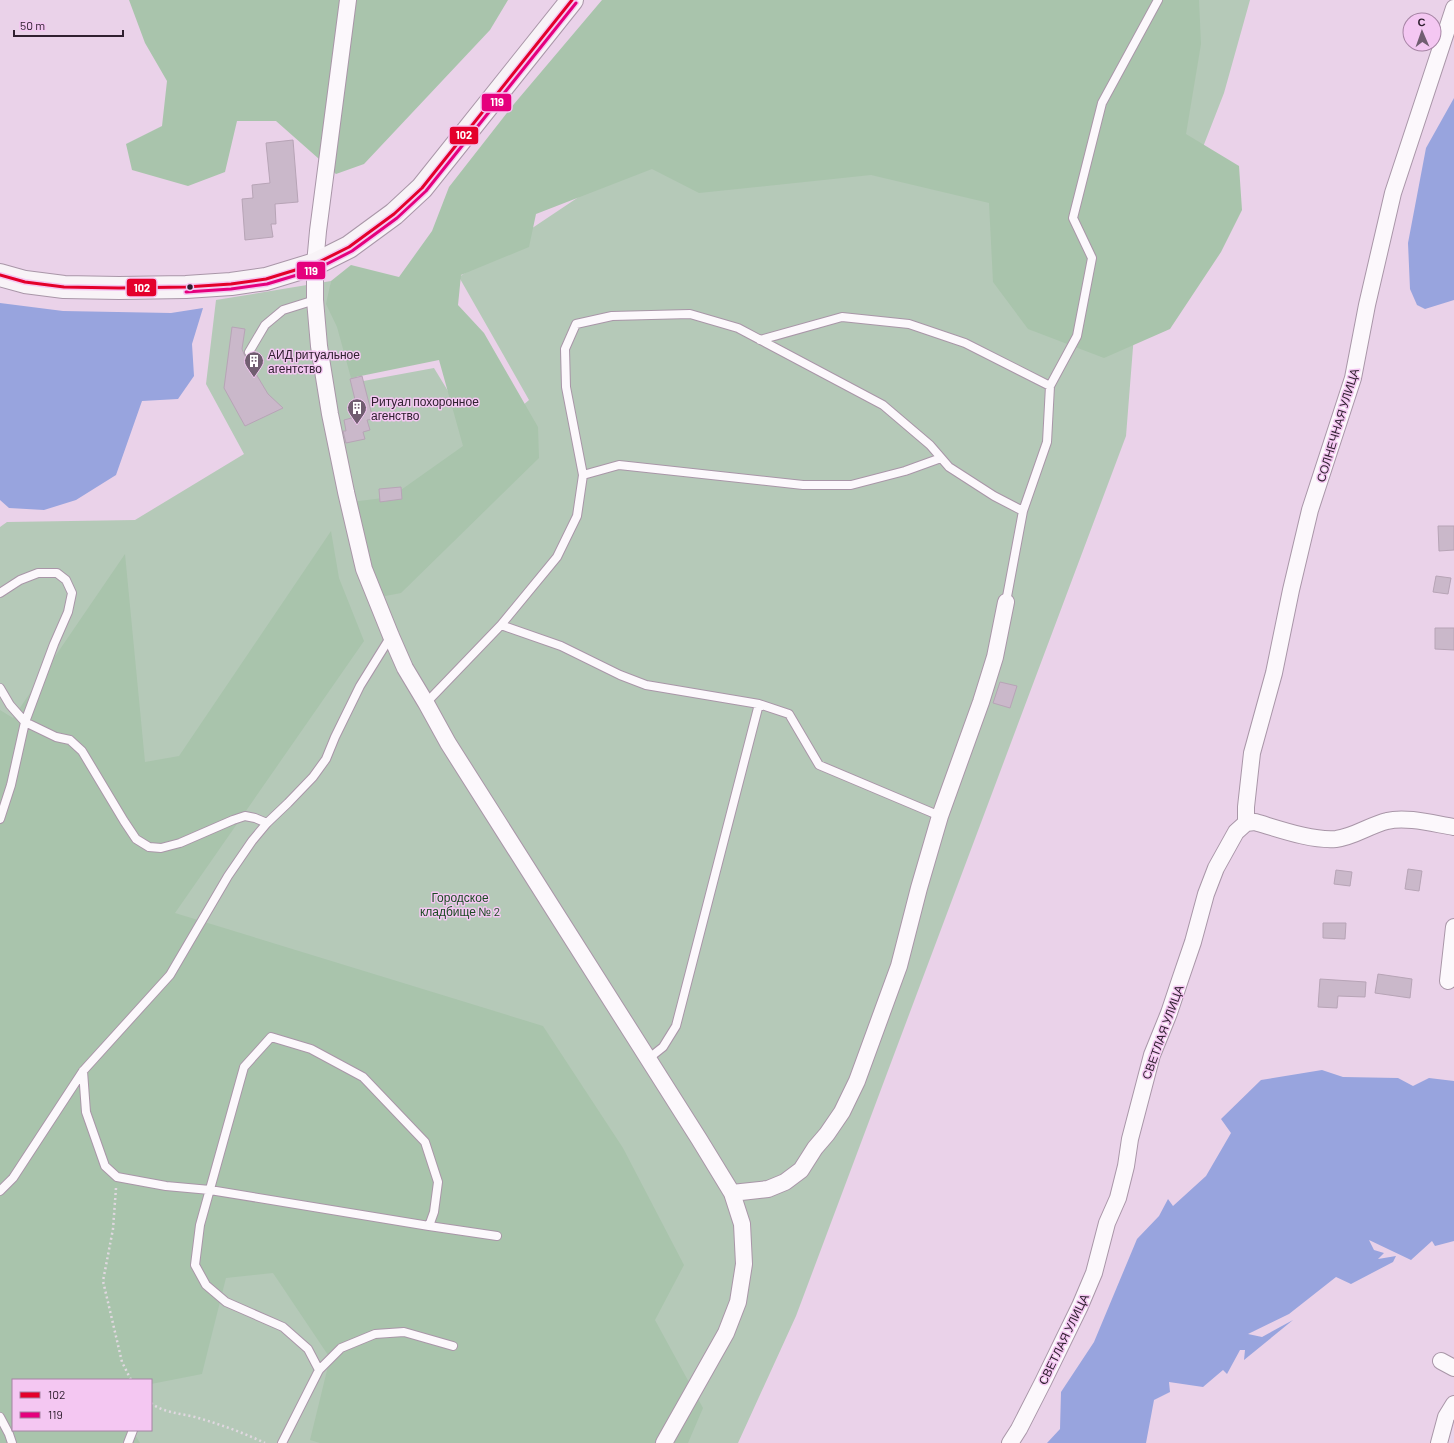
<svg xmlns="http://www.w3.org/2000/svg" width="1454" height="1443" font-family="Barlow,sans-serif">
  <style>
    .green { fill: #b5c9b8; fill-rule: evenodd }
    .forest { fill: #a9c4ac }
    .water { fill: #98a4de }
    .building { fill: #cab8ca; stroke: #b7a4b6 }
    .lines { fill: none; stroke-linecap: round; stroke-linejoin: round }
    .lane-casing { stroke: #a996a8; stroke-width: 10 }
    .street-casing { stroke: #a996a8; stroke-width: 18 }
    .secondary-casing { stroke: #a996a8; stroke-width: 24 }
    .path { stroke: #e0d8e0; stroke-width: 2.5; stroke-dasharray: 2 3; stroke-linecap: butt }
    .lane { stroke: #fcf8fc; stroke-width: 8 }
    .street { stroke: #fcf8fc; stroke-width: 16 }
    .secondary { stroke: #f8f3f7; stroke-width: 22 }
    .bus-1-casing { stroke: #f4c7f2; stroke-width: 6 }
    .bus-2-casing { stroke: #f4c7f2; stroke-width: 6 }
    .bus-1 { stroke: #e4002b; stroke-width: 3 }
    .bus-2 { stroke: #e5007d; stroke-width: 3 }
    .bus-dot { fill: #302030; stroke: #f4c7f2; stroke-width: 1.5 }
    .labels { text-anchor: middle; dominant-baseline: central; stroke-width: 3; stroke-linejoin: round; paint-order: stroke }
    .poi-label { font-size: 12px; fill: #302030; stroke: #f4c7f2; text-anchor: start }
    .street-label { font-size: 12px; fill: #302030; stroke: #f4c7f2 }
    .park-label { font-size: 12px; fill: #1b4b23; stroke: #f4c7f2 }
    .line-badge { stroke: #f4c7f2; stroke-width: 1.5 }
    .badge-label { font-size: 11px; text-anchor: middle; font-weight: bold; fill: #fff }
  </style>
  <rect width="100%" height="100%" fill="#ead2e9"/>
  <path class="green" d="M649 0H1250L1224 93 1135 322 1126 436 796 1316 738 1443H0V527L7 522 135 520 244 454 206 384 216 300 331 281 330 296 358 382 434 368 479 442 529 400 459 277 634 160ZM13 1380H151V1430H13Z"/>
  <path class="forest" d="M129 0H508L490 30 364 164 336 174 276 121H237L225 172 188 186 132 170 126 144 162 126 167 81 145 43Z
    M602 0H1199L1201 44 1186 134 1239 166 1242 210 1221 252 1170 329 1104 358 1028 329 993 282 989 203 871 175 699 193 652 169 536 214 529 247 461 275 458 305 484 333 538 427 539 458 401 593 380 597 351 502 391 497 463 446 439 360 351 378 337 327 326 304 331 281 351 265 399 277 432 231 449 187 514 104Z
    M331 531 339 578 364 641 175 913 543 1026 623 1148 684 1265 655 1320 703 1408 688 1443H320L310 1440 330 1358 273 1273 226 1278 202 1374 151 1384V1380H13V1430H132L140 1443H0V710L13 718 125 554 145 762 179 756Z"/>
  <path class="water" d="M1454 98V300L1425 309 1417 305 1410 289 1408 243 1426 148Z
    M0 303 63 311 171 313 203 308 192 344 194 376 178 399 142 401 116 475 76 500 44 510 9 508 0 500Z
    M1322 1070 1343 1077 1398 1078 1413 1086 1429 1078 1454 1081V1241L1435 1246 1432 1241 1411 1260 1369 1240 1374 1250 1384 1253 1378 1259 1396 1256 1393 1262 1351 1284 1336 1277 1289 1314 1248 1334 1262 1337 1293 1320 1244 1360 1245 1350H1240L1227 1374 1223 1370 1203 1387 1169 1382 1170 1392 1154 1400 1146 1443H1047L1060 1429 1061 1392 1094 1342 1137 1239 1159 1216 1168 1199 1173 1206 1206 1176 1231 1133 1221 1119 1261 1080Z"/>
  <path class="building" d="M293 140 298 202 275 204 276 224H271L273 237 245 240 242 199 253 198 252 185 270 183 266 143Z
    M232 327 245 329 242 349 244 354 268 394 283 408 245 426 224 388Z
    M362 376 373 419 367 420 370 430 363 432 365 439 346 443 343 431H346L344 420 359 416 350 379Z
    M401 487 402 499 380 502 379 489Z
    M1438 526H1454V550L1439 551Z
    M1436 576 1451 578 1448 594 1433 592Z
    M1435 628H1454V650L1435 649Z
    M1000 682 1017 686 1010 708 993 703Z
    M1408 869 1422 871 1419 891 1405 889Z
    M1336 870 1352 872 1350 886 1334 884Z
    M1323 923H1346L1345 939 1323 938Z
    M1378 974 1412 979 1410 998 1375 993Z
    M1320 979 1366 982 1365 997 1338 996 1337 1008 1318 1007Z"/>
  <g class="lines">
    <defs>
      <path id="lane" d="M760 340 842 317 909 324 965 343 1050 386 1047 442 1023 511
        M249 352 265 325 283 310 315 300
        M1050 386 1077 336 1092 258 1073 218 1102 103 1158 0
        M583 475 619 465 803 485H851L905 471 941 458
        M0 593 20 580 38 573H57L66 580 72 593 68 612 54 644 25 722 11 785 0 819
        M501 625 561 646 620 675 646 685 759 704 789 714 819 765 940 816
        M0 688 10 705 25 722 56 737 70 740 82 751 124 821 136 839 149 847 161 848 180 843 233 820 245 816 255 818 267 823
        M426 703 501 625 557 557 577 516 583 475 566 387 565 349 576 324 612 316 690 314 738 328 883 405 930 445 949 467 994 496 1023 511 1006 602
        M648 1059 663 1047 676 1026 759 704
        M83 1071 86 1112 105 1166 117 1177 166 1186 210 1190 429 1226 434 1212 438 1182 425 1142 363 1077 311 1049 271 1037 244 1067 200 1225 195 1265 206 1285 226 1302 283 1327 308 1349 319 1370
        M0 1191 13 1178 83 1071 170 975 228 876 252 841 267 823 288 803 313 777 326 759 335 737 360 686 391 636
        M429 1226 497 1236
        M0 1417 9 1434 12 1443
        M128 1443 133 1430
        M282 1443 319 1370 341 1348 375 1334 404 1332 453 1346"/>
      <path id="street" d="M348 0 318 231 315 264V300L319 346 330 414 346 492 364 569 391 636 405 668 426 703 448 743 699 1139 732 1193 742 1224 744 1264 738 1302 726 1333 664 1443
        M1246 823V807L1252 753 1274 673 1291 590 1310 510 1353 378 1367 305 1393 193 1454 8
        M1448 981 1454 927
        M732 1193 768 1189 785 1182 801 1170 815 1148 827 1134 842 1112 857 1081 899 966 919 888 940 816 981 702 995 657 1006 602
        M1441 1361 1454 1368
        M1010 1443 1019 1429 1043 1382 1080 1306 1094 1273 1107 1223 1118 1198 1126 1166 1130 1139 1152 1055 1169 1013 1180 980 1193 942 1206 894 1216 868 1236 832 1246 823 1255 822C1279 829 1312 841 1336 839 1354 837 1370 825 1387 821 1406 816 1435 824 1454 827
        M1439 1443 1446 1417 1454 1404"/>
      <path id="secondary" d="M0 275 25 282 64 287 119 288 186 287 231 284 266 279 315 264 349 247 394 214 422 188 572 0"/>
    </defs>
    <use href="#lane" class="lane-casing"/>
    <use href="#street" class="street-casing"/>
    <use href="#secondary" class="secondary-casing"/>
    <path class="path" d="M116 1188 113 1229 103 1281 122 1362 131 1380
      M151 1403C164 1413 179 1413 195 1417 219 1424 242 1432 265 1443"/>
    <use href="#lane" class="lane"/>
    <use href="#street" class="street"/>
    <use href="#secondary" class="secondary"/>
    <defs>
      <path id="bus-1" d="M0 275 25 282 64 287 119 288 186 287 231 284 266 279 315 264 349 247 394 214 422 188 572 0"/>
      <path id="bus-2" d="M186 292 231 289 267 284 317 269 352 251 397 218 426 191 576 3"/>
    </defs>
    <use href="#bus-1" class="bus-1-casing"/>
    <use href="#bus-2" class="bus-2-casing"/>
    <use href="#bus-1" class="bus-1"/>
    <use href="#bus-2" class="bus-2"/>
  </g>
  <defs>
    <symbol id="building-pin" viewBox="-11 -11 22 30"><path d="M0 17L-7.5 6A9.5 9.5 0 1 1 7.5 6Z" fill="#715e71" stroke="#f4c7f2"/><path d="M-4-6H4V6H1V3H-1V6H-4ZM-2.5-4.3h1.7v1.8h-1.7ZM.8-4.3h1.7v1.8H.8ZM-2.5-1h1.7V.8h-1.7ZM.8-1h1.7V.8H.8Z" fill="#fff"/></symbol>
  </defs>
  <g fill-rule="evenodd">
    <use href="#building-pin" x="243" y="350" width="22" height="30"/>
    <use href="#building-pin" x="346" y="397" width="22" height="30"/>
  </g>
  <circle class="bus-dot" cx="190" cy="287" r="3.5"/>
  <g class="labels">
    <g class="poi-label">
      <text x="268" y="354">АИД ритуальное<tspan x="268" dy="14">агентство</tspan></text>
      <text x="371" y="401">Ритуал похоронное<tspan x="371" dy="14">агенство</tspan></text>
    </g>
    <g class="street-label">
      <text transform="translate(1337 425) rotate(-73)">СОЛНЕЧНАЯ УЛИЦА</text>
      <text transform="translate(1162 1032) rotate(-70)">СВЕТЛАЯ УЛИЦА</text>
      <text transform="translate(1063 1339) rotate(-64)">СВЕТЛАЯ УЛИЦА</text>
    </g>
    <g class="park-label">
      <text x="460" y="897">Городское<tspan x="460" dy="14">кладбище № 2</tspan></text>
    </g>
  </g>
  <g class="line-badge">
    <rect x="481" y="93" width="31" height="19" rx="4" fill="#e5007d"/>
    <rect x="449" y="126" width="30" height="19" rx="4" fill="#e4002b"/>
    <rect x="296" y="261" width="30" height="19" rx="4" fill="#e5007d"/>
    <rect x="126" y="278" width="31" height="19" rx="4" fill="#e4002b"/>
  </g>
  <g class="badge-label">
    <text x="497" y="106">119</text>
    <text x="464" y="139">102</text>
    <text x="311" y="275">119</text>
    <text x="142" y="292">102</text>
  </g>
  <rect x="12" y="1379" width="140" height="52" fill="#f4c7f2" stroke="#a684a4"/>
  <rect x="20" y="1392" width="20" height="6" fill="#e4002b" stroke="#a684a4"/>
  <text x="48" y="1399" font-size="12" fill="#302030">102</text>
  <rect x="20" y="1412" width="20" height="6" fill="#e5007d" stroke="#a684a4"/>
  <text x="48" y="1419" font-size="12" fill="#302030">119</text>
  <g transform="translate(1422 32) rotate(358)"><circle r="19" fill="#f4c7f2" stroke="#a684a4"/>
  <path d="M0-3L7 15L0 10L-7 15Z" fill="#715e71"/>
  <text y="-6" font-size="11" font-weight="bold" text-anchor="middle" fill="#302030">С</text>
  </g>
  <path d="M14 30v6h109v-6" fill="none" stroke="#302030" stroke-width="2"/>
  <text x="20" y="30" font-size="12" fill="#302030" stroke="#f4c7f2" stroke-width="3" paint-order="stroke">50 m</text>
</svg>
